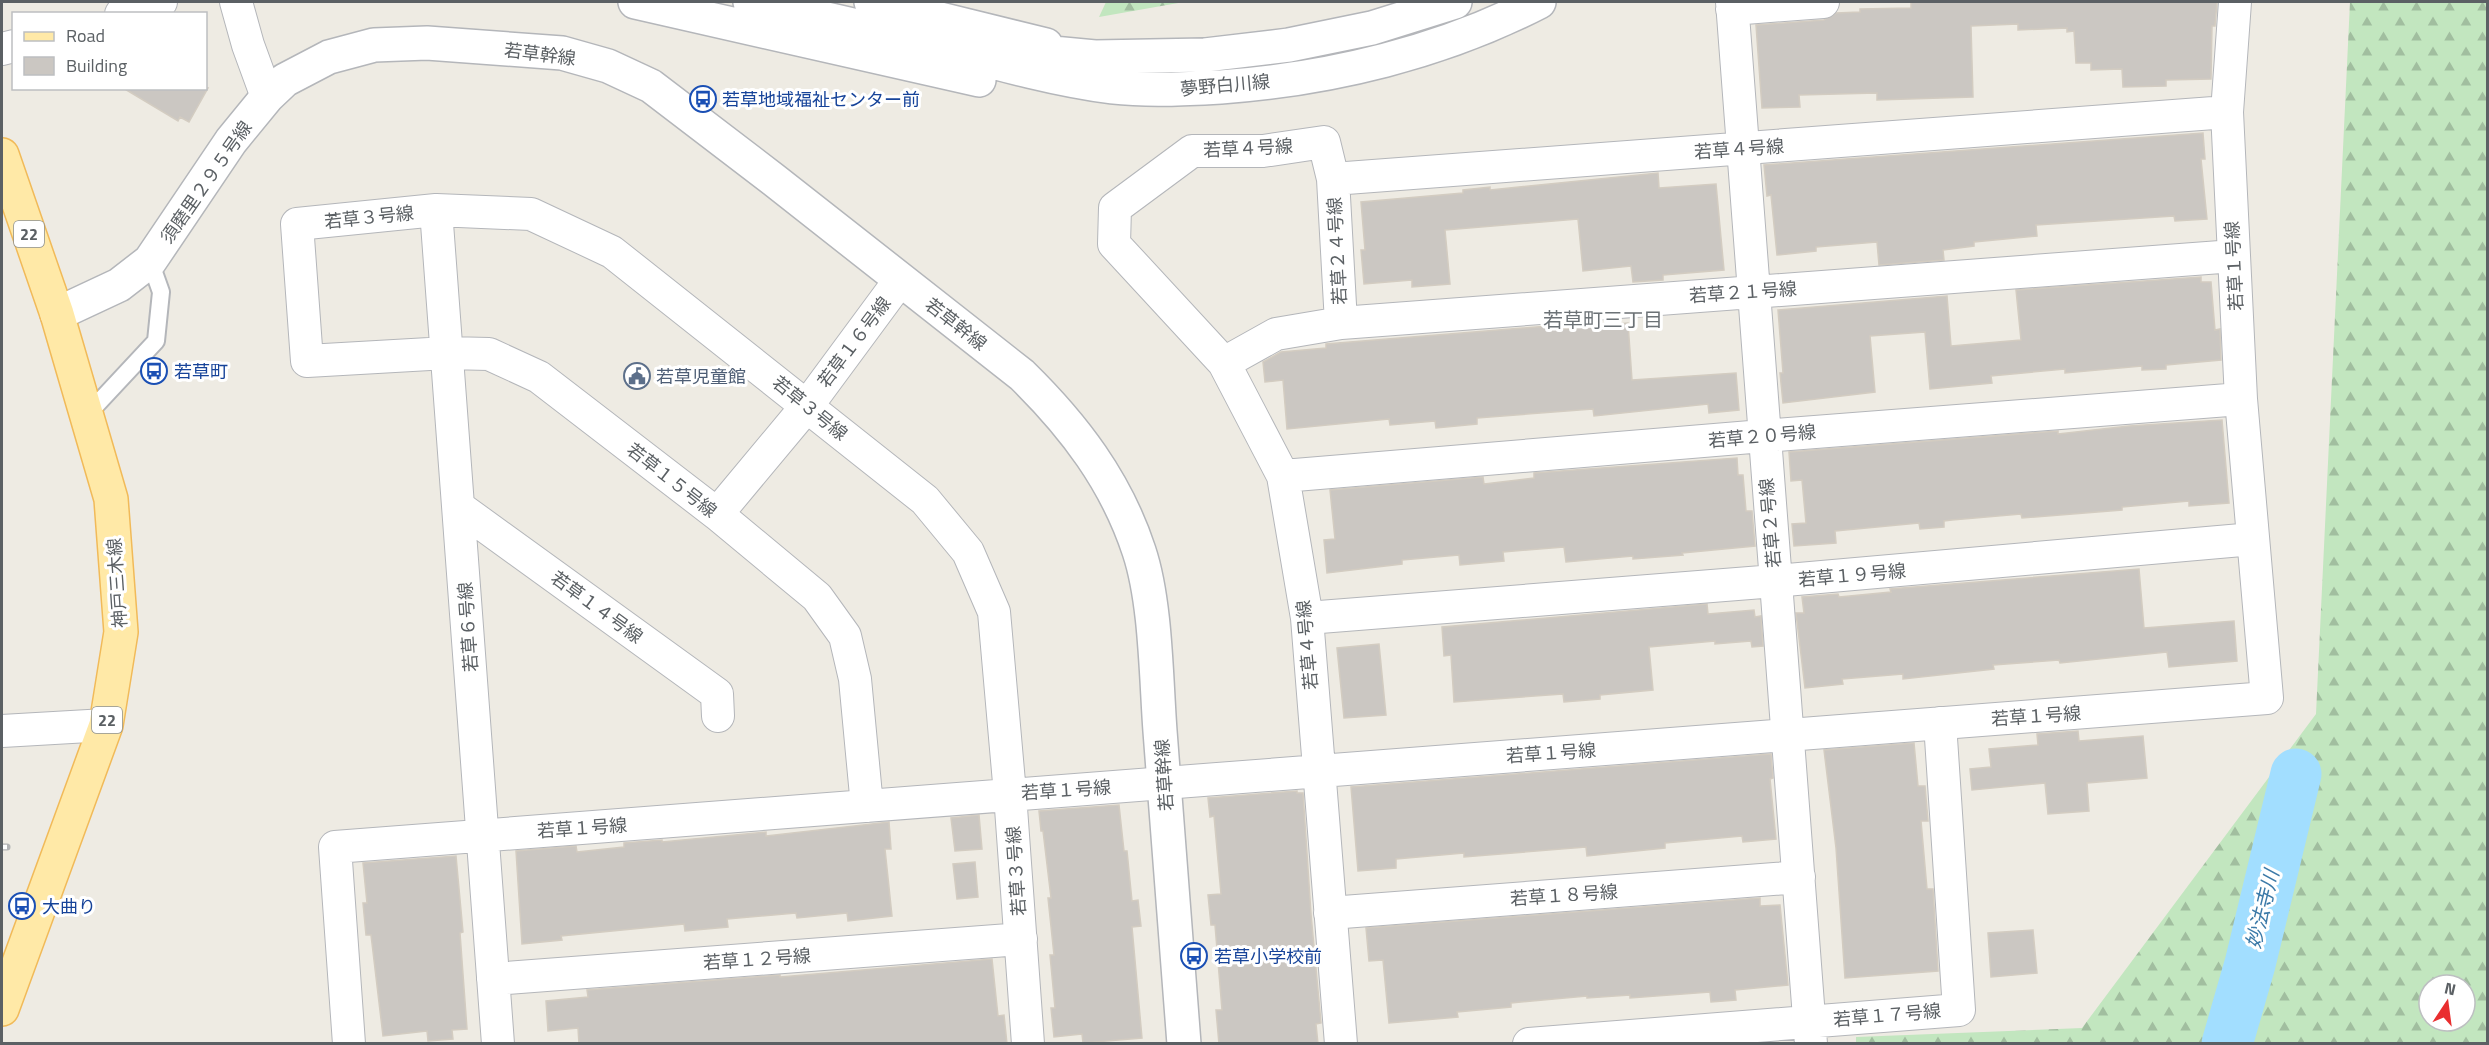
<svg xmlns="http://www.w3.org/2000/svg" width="2489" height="1045" font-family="'Titillium Web','Noto Sans JP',sans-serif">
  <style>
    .forest { fill: url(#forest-firs); fill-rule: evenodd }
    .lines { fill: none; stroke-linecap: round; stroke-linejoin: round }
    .river { stroke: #a2deff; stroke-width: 51 }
    .building { fill: #cbc7c2; stroke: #d3ccc1; stroke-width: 1.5 }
    .service-casing { stroke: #b4b6ba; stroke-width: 20 }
    .minor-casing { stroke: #b4b6ba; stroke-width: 34 }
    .tertiary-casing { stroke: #b4b6ba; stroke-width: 36 }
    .primary-casing { stroke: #f1ba59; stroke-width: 36 }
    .service { stroke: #fff; stroke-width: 16 }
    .minor { stroke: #fff; stroke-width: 32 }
    .tertiary { stroke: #fff; stroke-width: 33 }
    .primary { stroke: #ffe9a7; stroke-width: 33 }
    .rail-casing { stroke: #b2b3b4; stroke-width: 7 }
    .rail { stroke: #fff; stroke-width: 4.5; stroke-dasharray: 14; stroke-linecap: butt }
    .labels { text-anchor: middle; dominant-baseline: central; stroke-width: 6; stroke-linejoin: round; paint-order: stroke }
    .shield { fill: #fff; stroke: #8c9092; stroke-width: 1.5 }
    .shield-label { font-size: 16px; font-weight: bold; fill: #5b6064 }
    .street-label { font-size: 18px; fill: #5b6064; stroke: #fff }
    .transit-label { font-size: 18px; fill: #164399; stroke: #fff; text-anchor: start }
    .service-label { font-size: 18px; fill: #4e5e75; stroke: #fff; text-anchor: start }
    .neighbourhood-label { font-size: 20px; fill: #6c7276; stroke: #fff }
    .water-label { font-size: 20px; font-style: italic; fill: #3c7aa8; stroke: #fff }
  </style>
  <defs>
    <pattern id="forest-firs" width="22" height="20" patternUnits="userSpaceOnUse" patternTransform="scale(1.5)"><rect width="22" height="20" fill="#c2e6bf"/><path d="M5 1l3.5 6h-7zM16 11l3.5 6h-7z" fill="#a1be9f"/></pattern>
  </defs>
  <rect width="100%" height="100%" fill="#eeebe3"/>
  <path class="forest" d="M1106 2H1184L1099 17Z
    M2350 2H2487V1043H1856V1037L2082 1028 2316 714ZM2429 985H2465V1021H2429Z"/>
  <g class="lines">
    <path class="river" d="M2227 1044 2250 964 2296 774"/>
  </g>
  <path class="building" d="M1911 2H2217L2215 26H2212L2211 79 2166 80V86L2123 87 2122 69 2091 70V63H2076L2074 31 2067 32V28L2018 30V24L1971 26 1973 97 1877 100V93L1799 95 1800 107 1762 108 1756 25 1824 20 1836 13 1860 12V9L1911 8Z
    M123 88H208L189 122 180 117 178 121Z
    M2203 133 2205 159H2201L2207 219 2175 221 2174 216 2036 225 2037 236 1974 242V246L1943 250 1944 260 1879 265 1877 242 1816 247V251L1777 255 1771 195 1767 196 1764 165Z
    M1658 173 1659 188 1716 184 1724 270 1663 275V280L1633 282 1631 266 1583 271 1578 219 1445 230 1450 284 1412 287V280L1364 284 1361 250H1365L1361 202 1463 193V190L1490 187V190Z
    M2201 277V282H2211L2215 330 2220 329 2221 360 2166 365V369L2142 370V366L2065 373V369L1991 376 1992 383 1930 389 1925 332 1870 336 1875 392 1783 403 1780 373H1783L1778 310 1947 296 1951 346 2021 340 2016 290Z
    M1628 323 1632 380 1736 373 1739 410 1709 413 1708 404 1594 416 1593 409 1477 418V424L1436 428 1435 421 1390 425 1389 419 1287 429 1283 380 1265 382 1263 362 1281 352 1326 348V344L1560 325V329Z
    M2222 420 2229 503 2189 506V501L2122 507V510L2022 518 2021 514 1952 520 1944 521V527L1920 529 1919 523 1835 531 1836 543 1794 546 1792 524 1806 523 1802 480 1791 481 1789 452 2058 431V434L2129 426Z
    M1737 458 1738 475H1743L1746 511H1752L1755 546 1682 553 1683 555 1633 559V556L1566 562 1564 547 1503 552 1504 561 1460 565 1459 555 1402 560V564L1327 573 1324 540 1335 539 1330 490 1483 477 1484 484 1534 478V473Z
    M2139 569 2144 628 2234 621 2237 661 2169 667 2167 652 2060 663 2059 660 1993 665 1994 669 1903 679V674L1842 679 1843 684 1805 688 1796 613H1804L1802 597 1838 594 1839 597 1891 592 1890 589Z
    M1707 604 1708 614 1754 610 1755 617 1761 616 1763 646 1752 647 1751 641 1715 644V641L1649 647 1653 690 1600 695V699L1564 702 1563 694 1454 702 1451 655 1444 656 1442 627Z
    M1379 644 1386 715 1344 718 1337 648Z
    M2078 731 2079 741 2143 736 2147 778 2087 783 2089 811 2048 814 2045 783 1972 790 1970 769 1991 767 1989 749 2038 745 2037 734Z
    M1914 743 1918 786H1925L1928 821H1921L1927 889H1933L1938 971 1845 978 1836 848 1824 750Z
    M1771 754 1773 778 1770 779 1776 839 1743 842 1742 836 1665 843V848L1587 856 1586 847 1464 857V853L1396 859V868L1358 871 1351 787Z
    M1297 791V793H1303L1311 914 1321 1023 1316 1024 1318 1044H1219L1216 1010H1222L1215 925H1211L1208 895 1221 894 1214 816 1210 817 1208 798Z
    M1119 805 1124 851H1127L1132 901 1138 900 1141 926 1132 927 1142 1038 1083 1043 1082 1034 1054 1037 1051 1008H1055L1050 955H1054L1048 898H1051L1043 831H1041L1039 811Z
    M979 815 982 849 955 851 951 818Z
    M889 822 891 849H885L892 916 848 921 847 913 797 918 796 913 727 919 728 927 685 931 684 924 561 936 562 940 522 944 516 851 576 846 577 852 624 847V843L662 840V842L766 832V836Z
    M456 856 463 932 460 933 467 1029 452 1030 453 1039 428 1041 427 1031 383 1036 371 935H366L363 903H367L363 863Z
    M975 862 978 897 957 899 953 864Z
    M1760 898V906L1780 905 1788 985 1735 990 1736 1000 1711 1002 1710 992 1630 998V995L1587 998V996L1511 1003V1007L1457 1012 1458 1017 1389 1023 1383 960 1369 961 1366 928Z
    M2033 930 2037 973 1991 977 1988 933Z
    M992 959 998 1016 1004 1015 1007 1044H579L578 1028 548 1031 546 1001 588 997 587 990 780 975V977Z"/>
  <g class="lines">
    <defs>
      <path id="service" d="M86 416 156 341 161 292 150 261"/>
      <path id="minor" d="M236 2 248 45 267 97
        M1732 2 1811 1044
        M1732 9 1823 2
        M121 14 161 2
        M2 49 14 46
        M1333 179 1341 323
        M436 210 498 1044
        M1224 363 1276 334 1341 323 2234 256
        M1283 476 1763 436 2241 399
        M460 508 717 694 718 716
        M717 514 807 406 900 280
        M1307 618 1775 581 2253 539
        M2 731 106 725
        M867 806 855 679 845 636 817 597 717 514 539 377 489 354 447 353 307 361 297 224 436 210 531 214 612 252 925 500 968 552 994 612 1010 794 1028 1044
        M1330 913 1799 877
        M493 979 1021 939
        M349 1044 335 847 2267 698 2241 399 2227 112 2235 2
        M1341 1044 1307 618 1283 476 1224 363 1114 244 1115 208 1192 151H1263L1324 142 1333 179 2227 112
        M1529 1044 1959 1010 1940 723"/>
      <path id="tertiary" d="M635 2 979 80
        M750 2C802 14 854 24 905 38 973 56 1042 78 1112 87 1148 91 1185 89 1221 87 1331 79 1442 52 1539 2
        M871 2 1046 45
        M1021 50 1095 57 1205 55 1289 45 1372 28 1455 2
        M57 314 119 285 150 261 231 141 267 97 285 80 329 57 374 45 427 43 562 53 608 66 651 86 774 180 1022 375C1074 426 1116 481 1139 551 1156 602 1156 677 1160 731 1168 835 1176 939 1184 1044"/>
      <path id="primary" d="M2 155 57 314 111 499 121 632 106 725 2 1009"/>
    </defs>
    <use href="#service" class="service-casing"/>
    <use href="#minor" class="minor-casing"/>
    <use href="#tertiary" class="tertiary-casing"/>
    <use href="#primary" class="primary-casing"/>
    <use href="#service" class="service"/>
    <use href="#minor" class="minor"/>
    <use href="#tertiary" class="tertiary"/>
    <use href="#primary" class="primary"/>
    <defs>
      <path id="rail" d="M2 847H7"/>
    </defs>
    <use href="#rail" class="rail-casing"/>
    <use href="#rail" class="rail"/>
  </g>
  <defs>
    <symbol id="bus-ring" viewBox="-11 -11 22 22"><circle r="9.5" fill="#fff" stroke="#1a4fb4" stroke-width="1.5"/><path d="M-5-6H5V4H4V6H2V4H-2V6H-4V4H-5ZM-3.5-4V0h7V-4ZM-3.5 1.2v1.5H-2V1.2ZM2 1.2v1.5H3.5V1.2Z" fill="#1a4fb4"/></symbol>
    <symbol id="civic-ring" viewBox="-11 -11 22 22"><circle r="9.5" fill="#fff" stroke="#5c6f8a" stroke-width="1.5"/><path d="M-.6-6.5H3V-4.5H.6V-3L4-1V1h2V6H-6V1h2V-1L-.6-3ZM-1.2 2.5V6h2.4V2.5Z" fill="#5c6f8a"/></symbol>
  </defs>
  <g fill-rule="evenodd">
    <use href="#bus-ring" x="688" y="84" width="30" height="30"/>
    <use href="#bus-ring" x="139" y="356" width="30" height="30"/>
    <use href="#civic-ring" x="622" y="361" width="30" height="30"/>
    <use href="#bus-ring" x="7" y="891" width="30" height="30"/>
    <use href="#bus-ring" x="1179" y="941" width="30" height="30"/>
  </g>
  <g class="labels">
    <g class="shield">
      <rect x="14" y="221" width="30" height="26" rx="4.5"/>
      <rect x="92" y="707" width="30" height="26" rx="4.5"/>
    </g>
    <g class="shield-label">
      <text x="29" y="234">22</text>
      <text x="107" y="720">22</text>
    </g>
    <g class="street-label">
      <text transform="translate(540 54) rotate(7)">若草幹線</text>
      <text transform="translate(1225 85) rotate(-5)">夢野白川線</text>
      <text transform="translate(1248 148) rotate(-3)">若草４号線</text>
      <text transform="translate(1739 149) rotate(-4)">若草４号線</text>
      <text transform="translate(206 182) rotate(-55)">須磨里２９５号線</text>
      <text transform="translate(369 217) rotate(-6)">若草３号線</text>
      <text transform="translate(1337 251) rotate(-93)">若草２４号線</text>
      <text transform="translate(2234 266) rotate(-93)">若草１号線</text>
      <text transform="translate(1743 292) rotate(-4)">若草２１号線</text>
      <text transform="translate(956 324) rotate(38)">若草幹線</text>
      <text transform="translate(854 342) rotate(-53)">若草１６号線</text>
      <text transform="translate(810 408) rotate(39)">若草３号線</text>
      <text transform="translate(1762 436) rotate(-5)">若草２０号線</text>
      <text transform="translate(672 480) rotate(38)">若草１５号線</text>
      <text transform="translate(1770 523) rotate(-95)">若草２号線</text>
      <text transform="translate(1852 575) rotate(-5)">若草１９号線</text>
      <text transform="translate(117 583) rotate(-94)">神戸三木線</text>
      <text transform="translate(597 607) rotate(36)">若草１４号線</text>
      <text transform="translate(468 627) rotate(-94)">若草６号線</text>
      <text transform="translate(1307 645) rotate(-95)">若草４号線</text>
      <text transform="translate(2036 716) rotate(-4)">若草１号線</text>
      <text transform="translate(1551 753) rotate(-4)">若草１号線</text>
      <text transform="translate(1164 775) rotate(-94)">若草幹線</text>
      <text transform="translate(1066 790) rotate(-4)">若草１号線</text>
      <text transform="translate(582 828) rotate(-4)">若草１号線</text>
      <text transform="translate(1016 871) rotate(-94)">若草３号線</text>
      <text transform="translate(1564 895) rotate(-4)">若草１８号線</text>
      <text transform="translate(757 959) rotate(-4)">若草１２号線</text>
      <text transform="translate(1887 1015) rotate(-5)">若草１７号線</text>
    </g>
    <g class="transit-label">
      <text x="722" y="99">若草地域福祉センター前</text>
      <text x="174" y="371">若草町</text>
      <text x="42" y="906">大曲り</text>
      <text x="1214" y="956">若草小学校前</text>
    </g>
    <g class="service-label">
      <text x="656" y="376">若草児童館</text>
    </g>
    <g class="neighbourhood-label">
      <text x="1603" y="319">若草町三丁目</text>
    </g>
    <g class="water-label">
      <text transform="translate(2262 909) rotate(-76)">妙法寺川</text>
    </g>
  </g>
  <rect width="2489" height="1045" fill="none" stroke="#5b6064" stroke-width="6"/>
  <rect x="12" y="12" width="195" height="78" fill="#ffffff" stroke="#bdbfc1" stroke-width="1.5"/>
  <rect x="24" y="32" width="30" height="9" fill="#ffe9a7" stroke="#bdbfc1" stroke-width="1.5"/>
  <text x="66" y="42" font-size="18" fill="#5b6064">Road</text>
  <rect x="24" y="57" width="30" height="18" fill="#cbc7c2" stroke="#bdbfc1" stroke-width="1.5"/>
  <text x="66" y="72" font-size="18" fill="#5b6064">Building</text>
  <g transform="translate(2447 1003) rotate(13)"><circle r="28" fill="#ffffff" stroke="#bdbfc1" stroke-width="1.5"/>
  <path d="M0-4.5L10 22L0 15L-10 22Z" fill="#e92e2f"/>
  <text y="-9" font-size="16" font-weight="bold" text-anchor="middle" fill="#5b6064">N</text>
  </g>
</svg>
